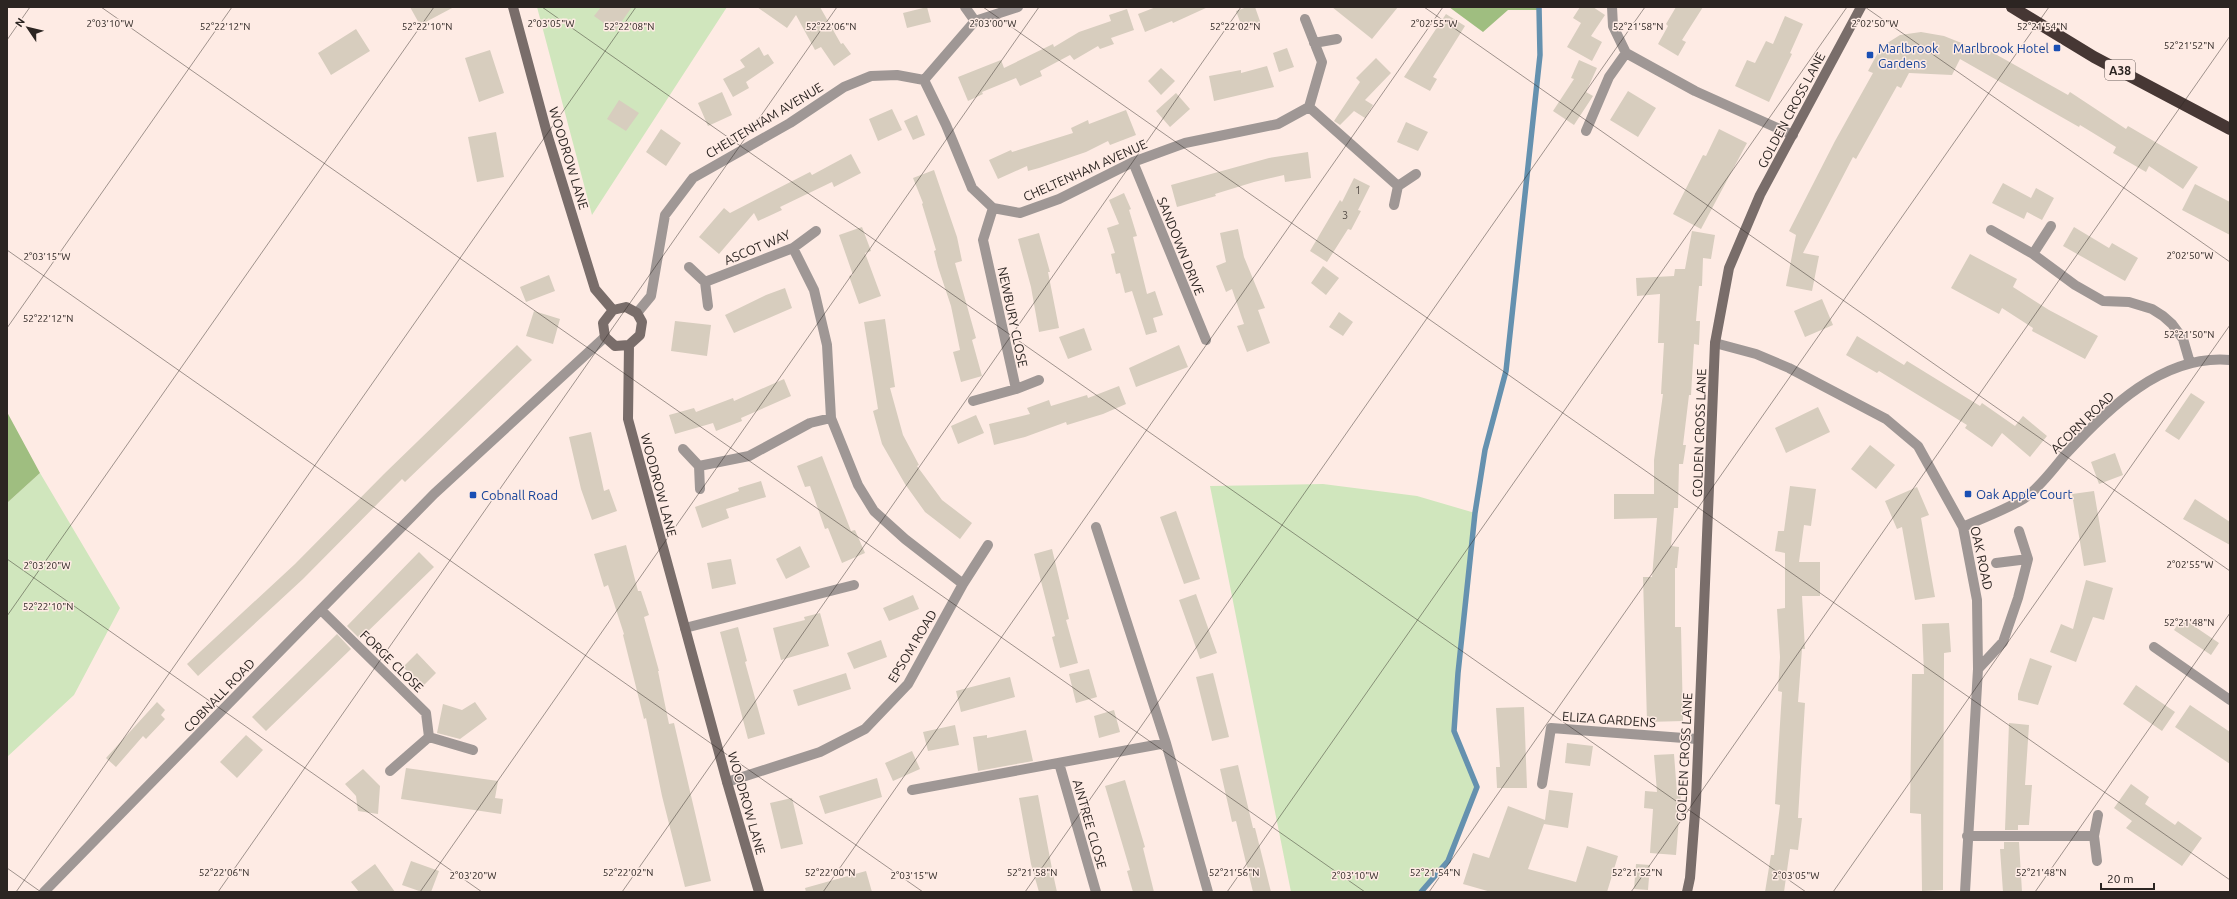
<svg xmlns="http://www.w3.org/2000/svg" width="2237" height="899" font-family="Ubuntu,sans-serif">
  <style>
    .green { fill: #d0e6bd }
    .forest { fill: #9fbe80 }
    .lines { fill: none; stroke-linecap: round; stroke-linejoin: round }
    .stream { stroke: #6591af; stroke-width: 5.5 }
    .building { fill: #d7cdbe }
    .street { stroke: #9f9795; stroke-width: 10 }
    .secondary { stroke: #796d6a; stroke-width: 10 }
    .highway { stroke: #463734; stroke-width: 12 }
    .ticks { fill: none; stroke: #2c2522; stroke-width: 1; stroke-opacity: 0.45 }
    .transit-dot { fill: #1a4fb4; stroke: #feebe4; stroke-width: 1.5 }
    .labels { text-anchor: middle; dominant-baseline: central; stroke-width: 3; stroke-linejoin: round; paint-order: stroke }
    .number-label { font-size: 11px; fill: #574f49 }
    .shield { fill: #feebe4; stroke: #6b605c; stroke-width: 1 }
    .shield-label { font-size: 12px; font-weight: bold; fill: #2c2522 }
    .transit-label { font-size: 13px; fill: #164399; stroke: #feebe4; text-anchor: start }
    .street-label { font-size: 13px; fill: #2c2522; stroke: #feebe4 }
    .ticks-label { font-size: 10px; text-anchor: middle; fill: #2c2522; stroke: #feebe4; stroke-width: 3; stroke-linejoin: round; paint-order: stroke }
  </style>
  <rect width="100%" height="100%" fill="#feebe4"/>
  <path class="green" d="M537 7H727L592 215Z
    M40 473 120 608 74 695 7 757V503Z
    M1323 484 1417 496 1475 513 1458 673 1454 731 1477 787 1448 861 1421 892H1291L1210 486Z"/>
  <path class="forest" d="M1449 7H1539V10H1508L1483 32Z
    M7 412 40 473 7 503Z"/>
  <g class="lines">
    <path class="stream" d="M1421 892 1448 861 1477 787 1454 731 1458 673 1475 513 1485 450 1506 371 1540 55 1539 7"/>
  </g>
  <path class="building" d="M410 7H454L420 25Z
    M601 7H632L615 31 594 16Z
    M757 7H820L841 44 843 43 851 54 834 66 821 47 815 50 796 15 787 28Z
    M927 7 931 22 907 28 903 13Z
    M1156 7H1208L1173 23 1172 21 1145 32 1138 14Z
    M1247 7H1255L1261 24 1243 30 1236 11Z
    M1332 7H1398L1372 39Z
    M1580 7H1593L1605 15 1591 36 1602 42 1592 61 1567 47 1581 23 1573 18Z
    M1676 7H1703L1682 40 1686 42 1678 56 1658 44 1668 26 1666 24Z
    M1127 9 1134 30 1111 38 1114 44 1100 49 1098 46 1074 60 1070 55 1040 71 1042 76 1020 86 1016 78 982 92 983 94 968 101 958 77 1001 60 1004 68 1053 44 1054 47 1079 32 1111 21 1109 15Z
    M1446 14 1465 26 1433 77 1437 79 1430 91 1404 77Z
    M1785 16 1803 24 1790 53 1792 54 1769 102 1735 86 1747 60 1755 63 1766 41 1773 44Z
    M356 29 370 51 331 75 318 53Z
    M1921 32 1944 36 1979 50 1981 46 2068 95 2070 92 2126 129 2128 126 2198 167 2183 189 2149 166 2146 172 2113 153 2116 147 2080 125 2079 127 1960 59 1952 75 1909 73 1901 88 1897 86 1856 159 1853 157 1803 253 1819 256 1812 291 1786 286 1796 235 1789 231 1835 141 1873 73 1868 71 1881 47 1900 35Z
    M759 47 764 56 768 54 774 63 746 82 749 88 733 97 723 79 745 67 740 60Z
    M1287 48 1294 67 1279 72 1273 53Z
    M490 50 504 93 479 102 465 58Z
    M1376 58 1391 73 1365 100 1373 105 1365 118 1354 111 1340 125 1334 121 1360 82 1356 78Z
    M1579 60 1597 68 1586 92 1593 96 1574 125 1553 111 1574 79 1571 78Z
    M1267 66 1274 87 1214 101 1209 76 1241 70V73Z
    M1161 68 1175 81 1161 95 1148 81Z
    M1628 91 1656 108 1638 137 1610 120Z
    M722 92 732 115 708 126 698 103Z
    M1176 93 1190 109 1170 127 1156 111Z
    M619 100 639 113 626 131 607 119Z
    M892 109 902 130 878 141 869 119Z
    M1126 110 1136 135 1110 145 1108 141 1086 152 1039 168 1028 171 1027 166 998 179 989 160 1011 150 1012 152 1073 133 1071 128 1088 120 1089 124Z
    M917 115 925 135 913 140 904 121Z
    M1406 122 1428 132 1418 151 1397 142Z
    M661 129 681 143 666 166 646 152Z
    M1719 129 1747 143 1701 229 1673 214 1703 155 1706 156Z
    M496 132 504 177 477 182 468 137Z
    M1308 152 1311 178 1285 182 1284 175 1254 182 1215 194 1216 196 1177 207 1171 185 1269 158Z
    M851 154 861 173 834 187 832 182 780 207 782 210 758 221 754 213 719 254 699 237 724 208 730 213 810 172 812 175Z
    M934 170 957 237 962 261 955 263 976 338 972 340 982 376 961 382 953 352 960 350 951 306 938 267 934 251 936 250 922 204 923 203 913 178Z
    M1354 178 1370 186 1358 210 1361 211 1351 230 1348 229 1327 262 1310 251 1340 200 1342 202Z
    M2003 183 2031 198 2036 188 2054 198 2042 220 2027 212 2024 219 1992 203Z
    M2195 184 2230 202V235L2182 210Z
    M1124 193 1131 209 1129 210 1137 236 1133 237 1147 294 1155 291 1163 315 1153 318 1157 332 1146 335 1132 291 1125 293 1120 273 1116 274 1111 254 1115 253 1107 228 1119 224 1109 200Z
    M862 227 871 251 865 253 881 296 859 304 849 276 853 275 839 235Z
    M2074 227 2109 248 2112 243 2138 258 2125 281 2063 246Z
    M1238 229 1244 257 1265 308 1258 310 1270 343 1247 352 1237 326 1244 324 1232 289 1226 292 1216 266 1226 262 1220 233Z
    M1692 231 1715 235 1711 259 1703 258 1702 286H1699L1696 321H1700L1699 345 1694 344 1691 395H1689L1683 445H1686L1683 464H1679L1678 508H1674L1671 546 1679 547 1677 568H1675V627H1681L1683 721 1647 722 1643 577H1652L1657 518 1614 519V494H1654V460L1663 394H1661L1664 343H1658L1660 294 1637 296 1636 278 1674 276 1675 269H1685Z
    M1039 233 1050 272H1048L1059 328 1039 332 1031 287 1018 239Z
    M1970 254 2017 279 2013 287 2049 310 2098 336 2085 359 2032 331 2033 328 2002 308 1999 314 1951 288Z
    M1323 266 1339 278 1326 295 1311 283Z
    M549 275 555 291 526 302 520 287Z
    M785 288 792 308 734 333 725 315 766 295Z
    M1822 299 1833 325 1805 337 1794 311Z
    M534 311 560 319 553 344 526 336Z
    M1339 312 1353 322 1343 336 1329 327Z
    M885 319 895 387 890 388 903 435 919 465 917 466 942 500 972 523 960 539 925 512 905 484 882 444 873 411 878 409 864 322Z
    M675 321 711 325 707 356 671 351Z
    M1084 328 1092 350 1068 359 1059 337Z
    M1857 336 1904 365 1907 361 1980 406 1982 403 2015 426 2023 416 2047 436 2030 457 2002 433 1992 447 1965 428 1967 425 1879 371 1877 373 1846 355Z
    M517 345 532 360 405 482 402 479 303 579 198 676 187 664 295 564 384 474Z
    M1179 345 1188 367 1136 387 1129 368Z
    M784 379 791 396 741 418 742 421 716 431 713 423 675 434 669 415 694 408 696 412 733 398 734 401Z
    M1119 386 1126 404 1103 414 1067 425 1066 422 1025 437 994 445 989 424 1030 414 1027 408 1049 400 1051 406 1087 395 1088 398Z
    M2191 393 2205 402 2179 440 2165 431Z
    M1818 407 1830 432 1786 453 1775 428Z
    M976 415 984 433 958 444 951 426Z
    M591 432 604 491 609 489 617 511 592 520 581 489 569 437Z
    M1870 445 1895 465 1876 489 1851 469Z
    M2115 453 2123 475 2099 484 2091 462Z
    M822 456 851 531 855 530 865 553 842 563 828 528 825 529 810 486 805 487 797 466Z
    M761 481 766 497 726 509 729 518 702 528 695 507 739 491 738 488Z
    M1790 486 1816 489 1811 526 1804 525 1799 562H1820V596H1802L1805 649H1802L1798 702 1805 703 1798 818H1802L1798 850 1790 849 1784 892H1765L1771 855H1774L1780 805 1775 804 1782 692 1778 691 1780 657 1777 609 1785 608V553L1775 551 1778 531H1784Z
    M1917 487 1929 515 1921 518 1935 597 1915 600 1902 527 1897 529 1885 501Z
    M2094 491 2106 562 2084 566 2072 494Z
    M2195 499 2230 522V545L2183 519Z
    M1176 511 1200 579 1184 584 1160 517Z
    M626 545 638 591H641L649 615 644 617 659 671H658L669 724 674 723 711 881 685 887 662 796 646 718 644 719 623 635 624 634 608 585 604 587 594 554Z
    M800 546 810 567 786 579 776 559Z
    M1052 549 1069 619 1066 620 1078 663 1060 668 1052 637 1055 636 1034 554Z
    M419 552 434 567 360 639 347 626Z
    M731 559 736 584 712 589 707 563Z
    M2086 580 2113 588 2104 620 2093 617 2076 662 2050 652 2061 624 2073 629Z
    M1196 594 1217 653 1200 659 1179 600Z
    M913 595 919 609 889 621 883 608Z
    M820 613 829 646 781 660 773 628 805 620 804 617Z
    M2182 618 2219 643 2211 655 2174 630Z
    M1949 623 1951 652 1944 653 1943 890 1922 891 1921 814 1910 813 1912 674H1924L1922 624Z
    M738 627 747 661 745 662 765 734 748 739 720 632Z
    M337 634 351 649 266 731 252 717Z
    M881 640 887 657 854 669 847 653Z
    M417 653 436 673 423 686 403 667Z
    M2030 658 2052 666 2038 705 2018 700V694Z
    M1089 669 1097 697 1076 703 1069 674Z
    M846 673 851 689 798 706 793 690Z
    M1213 673 1229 737 1212 741 1196 677Z
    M1010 677 1015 697 961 712 956 691Z
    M2136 685 2175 712 2162 731 2123 704Z
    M157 702 165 710 161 715 165 719 146 739 143 736 116 767 106 758Z
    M475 702 487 719 460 739 437 733 443 704 462 710Z
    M2190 705 2230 732V764L2175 727Z
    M1524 707 1527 788H1497L1496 767H1500L1496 708Z
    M1114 710 1120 732 1099 738 1094 716Z
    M2009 723 2029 725 2025 785H2032L2029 825H2018V830H2005Z
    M955 725 959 745 928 751 923 732Z
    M1026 730 1033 761 978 771 973 737 987 735V738Z
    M246 735 263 750 237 778 220 762Z
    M1567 743 1593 746 1590 766 1565 763Z
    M912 751 920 769 893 781 885 763Z
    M1674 754 1677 793 1681 794 1676 855 1650 853 1653 809 1644 808 1645 791 1657 792 1654 755Z
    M1238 765 1253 828H1255L1271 892H1253L1236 821 1232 822 1220 769Z
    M406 768 498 781 495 798 503 799 501 814 401 799Z
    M363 769 380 786 378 814 358 811 356 796 345 784Z
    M877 778 882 797 825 814 819 796Z
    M1125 780 1145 847 1143 848 1154 892H1133L1127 871 1130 870 1105 786Z
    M2131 784 2149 797 2145 804 2175 825 2178 821 2202 838 2182 866 2126 828 2132 821 2114 808Z
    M1549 790 1573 793 1568 828 1544 824 1528 869 1576 882 1587 846 1618 856 1607 892H1491L1463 884 1473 853 1489 858 1508 806 1545 820Z
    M1038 795 1053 874 1057 892H1039L1031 864 1019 798Z
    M792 798 803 844 781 849 770 803Z
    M2004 842H2019L2022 892H2003L2000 849H2004Z
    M411 861 439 871 431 892H422L402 885Z
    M375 864 395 892H359L351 882Z
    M1636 864 1650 865 1648 890 1634 889Z
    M866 871 872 892H806L805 888Z"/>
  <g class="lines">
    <path class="street" d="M965 7 975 21
      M1314 43 1337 39
      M1626 53 1695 91 1793 135
      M924 80 975 21 1018 7
      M1309 107 1398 186 1394 205
      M1586 131 1609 77 1626 53 1613 26 1612 7
      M1133 162 1206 340
      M1398 186 1416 174
      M1991 230 2033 254 2075 285 2103 301 2129 302 2152 309 2163 316 2172 324 2183 339 2190 363
      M793 248 814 290 827 345 831 418 858 485 874 511 905 539 963 584
      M2033 254 2051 226
      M689 267 705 282 708 306
      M705 282 793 248 816 231
      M637 313 651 296 665 215 693 178 790 123 844 87 871 76 897 75 924 80 946 125 972 188 993 208 1020 213 1059 199 1133 162 1185 143 1278 124 1309 107 1322 62 1305 19
      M1715 343 1756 354 1789 368 1886 419 1918 446 1963 527 1977 600 1978 669 1965 892
      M1016 389 1039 380
      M973 401 1016 389 983 240 993 208
      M683 449 699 466 700 489
      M699 466 749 456 810 423 831 418
      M1096 527 1166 743 1208 892
      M1963 527C1980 519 2013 507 2026 497 2040 487 2054 468 2065 455 2107 409 2163 354 2230 360
      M1996 563 2028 559
      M321 610 426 713 429 737
      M685 628 854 585
      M2154 647 2230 700
      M1978 669 2003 642 2018 598 2028 559 2019 531
      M1059 763 1096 892
      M390 771 429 737 473 750
      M727 782 820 752 865 729 908 684 963 584 988 545
      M1542 784 1551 728 1697 739
      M912 790 1166 743
      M1967 836H2094
      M2097 861 2094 836 2098 815
      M44 892 434 494 605 337"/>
    <path class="secondary" d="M513 7 548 137 595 289 613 310
      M629 345 615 346 605 337 603 323 613 310 626 307 637 313 642 322 640 335 629 345 628 419 727 782 759 892
      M1687 892 1690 878 1696 800 1715 343 1729 268 1760 195 1861 7"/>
    <path class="highway" d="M2012 7 2094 57 2230 129"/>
  </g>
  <path class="ticks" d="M101 7 1365 892M542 7 1806 892M983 7 2230 880M1424 7 2230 571M1865 7 2230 262M7 40 30 7M7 250 923 892M7 328 232 7M7 559 482 892M7 616 434 7M7 868 41 892M16 892 636 7M218 892 837 7M420 892 1039 7M622 892 1241 7M823 892 1443 7M1025 892 1645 7M1227 892 1847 7M1429 892 2049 7M1631 892 2230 36M1833 892 2230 325M2035 892 2230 613"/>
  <g class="transit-dot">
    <rect x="2053" y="44" width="8" height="8" rx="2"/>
    <rect x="1866" y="51" width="8" height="8" rx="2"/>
    <rect x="1964" y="490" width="8" height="8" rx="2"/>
    <rect x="469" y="491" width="8" height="8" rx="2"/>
  </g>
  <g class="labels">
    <g class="number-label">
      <text x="1358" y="190">1</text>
      <text x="1345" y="215">3</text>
    </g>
    <rect class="shield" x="2105" y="60" width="30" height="20" rx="3"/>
    <g class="shield-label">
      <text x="2120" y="70">A38</text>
    </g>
    <g class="transit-label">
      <text x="1878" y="48">Marlbrook<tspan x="1878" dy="15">Gardens</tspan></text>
      <text x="2049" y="48" text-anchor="end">Marlbrook Hotel</text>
      <text x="1976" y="494">Oak Apple Court</text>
      <text x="481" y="495">Cobnall Road</text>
    </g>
    <g class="street-label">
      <text transform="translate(1791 110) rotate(-62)">GOLDEN CROSS LANE</text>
      <text transform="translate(764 120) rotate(-31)">CHELTENHAM AVENUE</text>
      <text transform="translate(569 158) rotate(73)">WOODROW LANE</text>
      <text transform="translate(1085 170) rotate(-24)">CHELTENHAM AVENUE</text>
      <text transform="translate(1181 246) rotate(68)">SANDOWN DRIVE</text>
      <text transform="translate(757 247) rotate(-23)">ASCOT WAY</text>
      <text transform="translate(1013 317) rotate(78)">NEWBURY CLOSE</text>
      <text transform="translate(2082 422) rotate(-44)">ACORN ROAD</text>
      <text transform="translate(1699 433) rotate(-88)">GOLDEN CROSS LANE</text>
      <text transform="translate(659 485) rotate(75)">WOODROW LANE</text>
      <text transform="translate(1982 558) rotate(78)">OAK ROAD</text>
      <text transform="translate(912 646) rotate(-59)">EPSOM ROAD</text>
      <text transform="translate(392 661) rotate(44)">FORGE CLOSE</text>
      <text transform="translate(219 695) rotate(-46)">COBNALL ROAD</text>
      <text transform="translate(1609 719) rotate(4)">ELIZA GARDENS</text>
      <text transform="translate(1684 757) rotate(-87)">GOLDEN CROSS LANE</text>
      <text transform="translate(747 803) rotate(74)">WOODROW LANE</text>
      <text transform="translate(1090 824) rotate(74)">AINTREE CLOSE</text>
    </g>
  </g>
  <g class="ticks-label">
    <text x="110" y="27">2°03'10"W</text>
    <text x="551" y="27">2°03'05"W</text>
    <text x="993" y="27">2°03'00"W</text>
    <text x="1434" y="27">2°02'55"W</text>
    <text x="1875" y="27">2°02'50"W</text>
    <text x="225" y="30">52°22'12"N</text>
    <text x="427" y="30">52°22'10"N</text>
    <text x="629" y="30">52°22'08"N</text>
    <text x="831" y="30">52°22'06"N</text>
    <text x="1235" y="30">52°22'02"N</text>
    <text x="1638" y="30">52°21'58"N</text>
    <text x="2042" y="30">52°21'54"N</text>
    <text x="2189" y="49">52°21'52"N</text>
    <text x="2190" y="259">2°02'50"W</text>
    <text x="47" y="260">2°03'15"W</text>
    <text x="48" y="322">52°22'12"N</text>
    <text x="2189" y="338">52°21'50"N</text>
    <text x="2190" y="568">2°02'55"W</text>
    <text x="47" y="569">2°03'20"W</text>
    <text x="48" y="610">52°22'10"N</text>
    <text x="2189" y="626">52°21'48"N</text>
    <text x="224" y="876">52°22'06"N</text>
    <text x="628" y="876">52°22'02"N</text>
    <text x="830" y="876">52°22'00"N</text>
    <text x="1032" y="876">52°21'58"N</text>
    <text x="1234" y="876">52°21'56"N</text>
    <text x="1435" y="876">52°21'54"N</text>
    <text x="1637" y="876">52°21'52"N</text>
    <text x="2041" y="876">52°21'48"N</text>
    <text x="473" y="879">2°03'20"W</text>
    <text x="914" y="879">2°03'15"W</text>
    <text x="1355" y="879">2°03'10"W</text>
    <text x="1796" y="879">2°03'05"W</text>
  </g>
  <rect width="2237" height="899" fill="none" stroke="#2c2522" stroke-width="16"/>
  <g transform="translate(28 28) rotate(305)" stroke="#feebe4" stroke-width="3" paint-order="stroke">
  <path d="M0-3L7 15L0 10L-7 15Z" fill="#2c2522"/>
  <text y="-6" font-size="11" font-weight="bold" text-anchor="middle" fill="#2c2522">N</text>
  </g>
  <path d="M2101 883v6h53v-6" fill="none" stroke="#2c2522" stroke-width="2"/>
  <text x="2107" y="883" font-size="12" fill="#2c2522" stroke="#feebe4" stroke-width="3" paint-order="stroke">20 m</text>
</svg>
